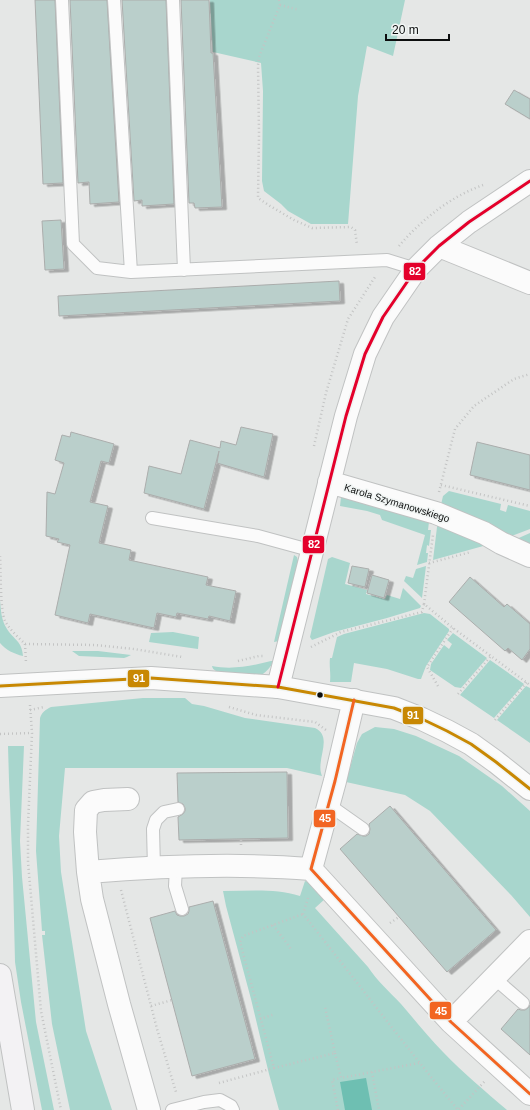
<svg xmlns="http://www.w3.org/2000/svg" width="530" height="1110" font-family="Arial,sans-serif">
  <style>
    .green { fill: #a8d6cd }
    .water { fill: #6ebfb2 }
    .building { fill: #bacfcb; stroke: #abadac; filter: url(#shadow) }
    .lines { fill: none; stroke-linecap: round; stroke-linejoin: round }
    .service-casing { stroke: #c0c2c2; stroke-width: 14 }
    .minor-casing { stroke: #c0c2c2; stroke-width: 24 }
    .tertiary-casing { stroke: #c0c2c2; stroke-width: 24 }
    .secondary-casing { stroke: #c0c2c2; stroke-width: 24 }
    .path { stroke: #c3c4c4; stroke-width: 2.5; stroke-dasharray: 1 3; stroke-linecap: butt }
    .service { stroke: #fbfbfb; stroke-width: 12 }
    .minor { stroke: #fbfbfb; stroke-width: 22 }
    .tertiary { stroke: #fbfbfb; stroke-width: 22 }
    .secondary { stroke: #f3f2f4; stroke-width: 22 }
    .bus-1-casing { stroke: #f1f5f4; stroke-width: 6 }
    .bus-2-casing { stroke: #f1f5f4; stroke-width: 6 }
    .bus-3-casing { stroke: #f1f5f4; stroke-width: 6 }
    .bus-1 { stroke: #c88803; stroke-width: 3 }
    .bus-2 { stroke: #e4002b; stroke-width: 3 }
    .bus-3 { stroke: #f26522; stroke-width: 3 }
    .bus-dot { fill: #0c0e0e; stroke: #f1f5f4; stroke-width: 1.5 }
    .labels { text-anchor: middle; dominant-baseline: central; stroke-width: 3; stroke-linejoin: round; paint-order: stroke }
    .street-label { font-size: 10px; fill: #0c0e0e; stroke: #f1f5f4 }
    .line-badge { stroke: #f1f5f4; stroke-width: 1.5 }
    .badge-label { font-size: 11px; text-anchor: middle; font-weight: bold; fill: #fff }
  </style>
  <defs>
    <filter id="shadow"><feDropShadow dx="4.5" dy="2.5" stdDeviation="0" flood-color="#0004"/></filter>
  </defs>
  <rect width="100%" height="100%" fill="#e5e7e6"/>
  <path class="green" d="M210 0H405L393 56 367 46 358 96 348 224H311L288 211 281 204 264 191 262 181 263 91 261 63 213 52Z
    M449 491 501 504 500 510 506 512 508 505 530 511V529L509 537 440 509 443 496Z
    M349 495 429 522 428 530H431L429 546 427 545 426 553H428L427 562 417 565 425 535 382 520 380 515 367 511 340 506 341 497Z
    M438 519 494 543 433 560Z
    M530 533V550L512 541Z
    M294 555 297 557 298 561 279 641 274 642Z
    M332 557 350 563 345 584 367 590 366 594 385 599 387 595 400 599 403 588 421 606 420 608 387 618 334 632 312 640 310 637 328 559Z
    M426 566 422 598 404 581 406 576 413 578 416 569Z
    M0 600C1 610 1 620 7 629 14 640 22 641 23 656 14 654 6 650 0 643Z
    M424 613 430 614 449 629V631L426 666 421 679H418L387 669 354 663 351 682H330C331 673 329 666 330 658H332L337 637 344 634Z
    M173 632 199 637 198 649 149 642 151 633Z
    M453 633 487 658 461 688 455 687 430 670 431 664 444 645 449 649 452 644 447 640Z
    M72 651H98L131 655 127 657 124 658 79 656Z
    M490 660 524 684 494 718 460 695Z
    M271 661H274C271 666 267 672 261 675 256 677 221 674 216 671 213 669 213 669 212 666 232 670 252 666 271 661Z
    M526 686 530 688V743L497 720Z
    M143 698H185L192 704 204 706 245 718 315 728C334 737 315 760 322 776L287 768H65L59 836 61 872 86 1031 112 1110H70L52 1024 42 935H45V931H42L36 851 40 718C42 712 45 710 51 707Z
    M375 727 394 729 416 736 459 756 502 786 530 811V917L511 895 430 811 405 795 346 782 357 743 362 734Z
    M8 746H24L20 841 22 877 36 1022 54 1110H42L21 1002 15 962 13 878 9 780Z
    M305 881 314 884 326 898 315 908 368 967C377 981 390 992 401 1004 415 1020 428 1037 443 1052 463 1073 485 1091 507 1110H279L269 1074 251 999 226 906 223 891C249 891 275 888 300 896Z"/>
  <path class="water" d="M366 1078 372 1110H345L340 1082Z"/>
  <path class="building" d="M35 0H55L63 183 43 184Z
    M70 0H107L119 202 90 204 89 182 78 183Z
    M122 0H166L174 204 142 206V200L134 201Z
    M181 0H209L211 53H213L222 207 195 208 194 203H189Z
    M514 90 530 99V119L505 104Z
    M61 220 64 269 45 270 42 221Z
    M339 281 340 301 59 316 58 296Z
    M241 427 273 434 264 477 217 463 219 451 204 509 144 493 149 466 181 474 190 440 220 448 221 441 236 445Z
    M71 432 114 444 109 463 101 461 90 502 108 506 99 543 131 550 129 560 208 577 206 585 236 591 230 621 209 616 208 619 177 613 176 617 157 613 154 628 90 614 88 623 55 615 70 545 57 542 59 539 46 536 47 492 55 494 64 463 55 460 62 435 70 437Z
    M477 442 530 455V490L470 475Z
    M352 566 369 569 365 587 348 583Z
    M372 575 389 580 384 598 367 593Z
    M470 577 504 607 507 604 530 624V649L522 660 508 648 505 651 449 602Z
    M287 772 288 838 179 840 178 817 183 814 185 811V808L183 804 178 802 177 773Z
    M390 806 496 930 447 972 340 849 357 834 363 836H366L369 834 370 829 369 824Z
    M213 901 255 1059 192 1076 150 918 175 911 177 915 180 916H184L188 914 189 911V907Z
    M530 1005V1055L501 1029 518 1009 521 1010H525L528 1008Z"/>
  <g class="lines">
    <defs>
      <path id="service" d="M62 0 73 244 97 268 131 272 387 260 416 269
        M114 0 131 272
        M173 0 184 270
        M152 518 258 536 313 551
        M329 805 363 829
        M176 867 175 886 182 909
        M154 868 153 829 156 820 164 812 178 809
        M494 978 523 1003
        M172 1110 204 1102 220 1100 231 1106 233 1110"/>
      <path id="minor" d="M439 246 530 283
        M329 482 436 513 484 533 501 543 530 556
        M278 687 346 416 365 354 383 317 416 269 439 246 469 222 530 181
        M354 700 335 781 311 869 451 1022 530 1094
        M128 799 104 800 93 802 86 810 85 832 88 872 92 899 119 1004 149 1110
        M88 872C162 866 237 863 311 869
        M451 1022 530 941"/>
      <path id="tertiary" d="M0 686 151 678 278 687 394 708 422 719 447 731 471 744 496 762 530 789"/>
      <path id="secondary" d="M0 975 23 1110"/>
    </defs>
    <use href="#service" class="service-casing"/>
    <use href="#minor" class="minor-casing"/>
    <use href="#tertiary" class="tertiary-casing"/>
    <use href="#secondary" class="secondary-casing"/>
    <path class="path" d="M279 0 280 5 259 57 258 65 259 134 258 198 270 206 294 220 312 228 351 227 355 230 357 245
      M280 5 299 10
      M399 246C421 220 450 197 483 185
      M314 446 326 393 348 319 375 277
      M441 485 530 506
      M439 492 455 429 474 406 514 379 530 374
      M0 556C1 570 0 611 5 621 10 630 18 637 25 644L26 663
      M429 563 471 552
      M424 604 433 535
      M25 644 95 645 134 649 182 657
      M311 647 341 632 422 612 424 604 453 628 530 685
      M238 661 259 656H264
      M438 686 427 667 453 628
      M458 694 491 656
      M30 705 32 733 28 825V862L41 1011 61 1110
      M229 707 256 715 315 722 326 730
      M30 710 44 707
      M495 720 527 682
      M0 734 32 733
      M241 845V839
      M121 890 157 1029 176 1092
      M308 898 303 914C355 979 405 1046 458 1110L485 1081
      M390 923 399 917
      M273 925 291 949
      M151 1006 172 1000
      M260 1019 275 1014
      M335 1053 341 1078 419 1063
      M274 1068 335 1053 325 1007
      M372 1072 379 1110
      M219 1083 274 1068 240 942 243 936 303 914
      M338 1110 332 1080 341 1078"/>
    <use href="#service" class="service"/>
    <use href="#minor" class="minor"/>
    <use href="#tertiary" class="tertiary"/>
    <use href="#secondary" class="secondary"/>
    <defs>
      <path id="bus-1" d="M0 686 151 678 278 687 394 708 422 719 447 731 471 744 496 762 530 789"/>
      <path id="bus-2" d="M278 687 346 416 365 354 383 317 416 269 439 246 469 222 530 181"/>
      <path id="bus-3" d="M354 700 335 781 311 869 451 1022 530 1094"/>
    </defs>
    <use href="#bus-1" class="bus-1-casing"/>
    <use href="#bus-2" class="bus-2-casing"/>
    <use href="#bus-3" class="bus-3-casing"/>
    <use href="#bus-1" class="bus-1"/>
    <use href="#bus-2" class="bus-2"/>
    <use href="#bus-3" class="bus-3"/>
  </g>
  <circle class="bus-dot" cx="320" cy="695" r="3.5"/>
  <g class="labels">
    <g class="street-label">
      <text transform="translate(397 503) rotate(17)">Karola Szymanowskiego</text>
    </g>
  </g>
  <g class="line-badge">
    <rect x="403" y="262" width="23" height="19" rx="4" fill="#e4002b"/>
    <rect x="302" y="535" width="23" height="19" rx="4" fill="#e4002b"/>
    <rect x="127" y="669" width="23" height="19" rx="4" fill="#c88803"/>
    <rect x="402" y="706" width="22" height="19" rx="4" fill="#c88803"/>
    <rect x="313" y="809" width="23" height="19" rx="4" fill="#f26522"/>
    <rect x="429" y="1001" width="23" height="19" rx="4" fill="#f26522"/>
  </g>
  <g class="badge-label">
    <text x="415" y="275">82</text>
    <text x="314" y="548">82</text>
    <text x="139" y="682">91</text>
    <text x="413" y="719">91</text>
    <text x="325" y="822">45</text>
    <text x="441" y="1015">45</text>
  </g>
  <path d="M386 34v6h63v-6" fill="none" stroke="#0c0e0e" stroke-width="2"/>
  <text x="392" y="34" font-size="12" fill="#0c0e0e" stroke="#f1f5f4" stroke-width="3" paint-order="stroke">20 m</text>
</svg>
